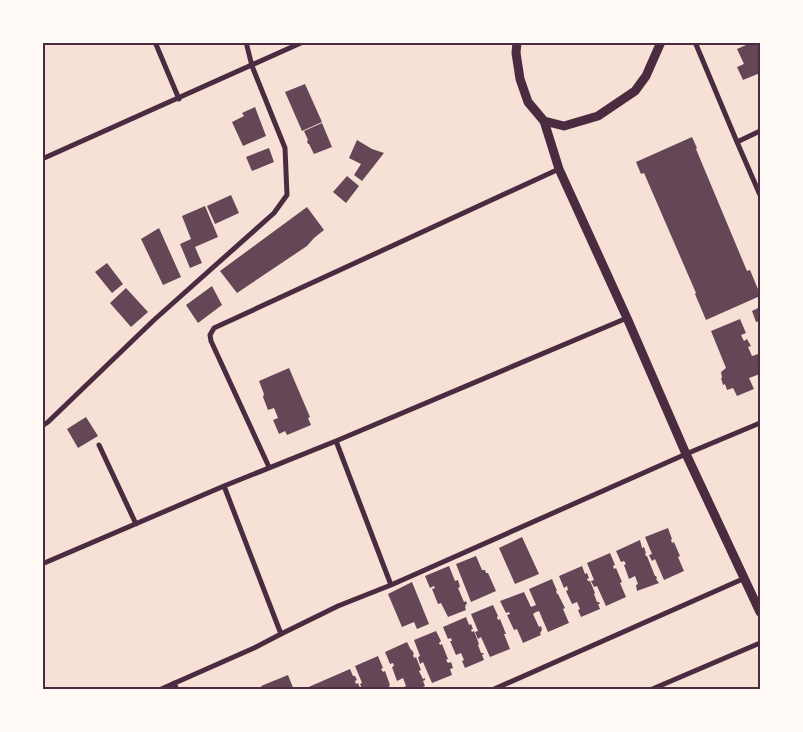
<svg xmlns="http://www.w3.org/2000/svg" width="803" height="732" font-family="'Archivo Narrow',sans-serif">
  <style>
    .building { fill: #644757 }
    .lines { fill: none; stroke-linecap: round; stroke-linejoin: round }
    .minor { stroke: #4a2c40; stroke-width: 5 }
    .tertiary { stroke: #4a2c40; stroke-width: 9 }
    .neatline { fill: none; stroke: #4a2c40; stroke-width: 2 }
  </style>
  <rect width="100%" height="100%" fill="#f7e1d7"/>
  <path class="building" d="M753 42H760V73L743 80 737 67 744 64 737 49Z
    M305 84 322 122 302 131 285 92Z
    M255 107 266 136 243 146 232 122 244 116 242 113Z
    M322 123 332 147 314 154 309 144H308L307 141 308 140 304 131Z
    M692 137 697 148 696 149 747 271 750 270 760 294V296L706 320 695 294 696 293 644 173 641 174 636 162Z
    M357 140 372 149 384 153 362 181 354 175 361 164 349 158Z
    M269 148 274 162 252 171 246 157Z
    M347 176 359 186 346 203 333 192Z
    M231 195 239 213 215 224 207 206Z
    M205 206 218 237 195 247 202 263 190 268 180 244 191 239 182 216Z
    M307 207 324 230 314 238 307 246 237 293 220 271Z
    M159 228 181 277 163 285 141 239Z
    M107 263 123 284 112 293 95 272Z
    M212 286 222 305 198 323 186 305Z
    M126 288 148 312 131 327 110 303Z
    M760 307V325L759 321 756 322 752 311Z
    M740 319 746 333 741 335 744 341 747 339 751 346 748 347 752 356 758 354 760 357V374L749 378 754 389 737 396 733 388 727 390 725 384 723 385 721 378H722L721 372 726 368 711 331Z
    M289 368 310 417 308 418 311 425 287 435 285 431 279 434 273 420 278 418 274 408 268 410 263 397 264 394 259 381Z
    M86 417 98 436 78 448 67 429Z
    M668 528 672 539 671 540 672 543 674 542 680 556 678 557 684 571 664 580 655 559 652 561 649 555 652 554 645 537Z
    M522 537 539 574 515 584 499 548Z
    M640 540 642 548 644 547 646 553 645 554 646 556H647L655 576H656L657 578 656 579 659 583 637 591 636 585 638 584 635 576 629 579 624 565 626 564 624 561 621 562 616 551Z
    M610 553 615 565 613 566 614 569 616 568 622 582 620 583 626 597 606 606 597 586 594 587 591 581 594 580 587 563Z
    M476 556 482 570H485L486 573H488L496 591 471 602 456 564Z
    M449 566 455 581 458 580 460 587 458 588 464 602 466 601 467 604 465 605 466 606 465 607 466 610 448 617 441 603 438 604 432 589 435 588 434 586 430 588 425 576Z
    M582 566 585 574 587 573 589 578 587 579 588 581H590L595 593 594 594 597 602H599L600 604H598L600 609 581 617 578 610 580 609 577 602 572 604 566 591 568 590 567 586 564 588 559 576Z
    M552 579 557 591H556L557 594H558L565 608 563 609 569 623 548 632 539 611 536 612 533 614 539 627 541 626 542 630 540 633 541 635 523 643 517 629 514 630 507 615 510 614 509 612 506 613 500 601 524 592 531 607 536 605 529 589Z
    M412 582 429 624 417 629 414 622 402 627 388 594Z
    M493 605 498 616 497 617 498 620 500 619 506 634H504L510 649 490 657 481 637 478 639 475 632 478 631 471 614Z
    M466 617 469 625 471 624 473 629 471 630 472 632 474 631 479 644 478 645 481 653H483L484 654 482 655 484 660 465 668 462 661 464 660 461 653 456 655 450 641H452L451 638 448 639 443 627Z
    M436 631 441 641 439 643 440 645 442 644 448 659 446 660 448 663 451 662 453 668 450 669 452 675 432 683 423 662 420 664 418 657 420 656 414 640Z
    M407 642 411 650H412L414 654 413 655 414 658 416 657 421 670 419 671 423 679 425 678V680L423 681 425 686 417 690H405L404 687 406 686 403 678 397 681 392 667 394 666 393 663 390 664 385 652Z
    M378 656 383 668 381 669 383 672 385 671 390 685 389 686 390 690H366L365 688 362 689 360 684 362 683 355 666Z
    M350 669 353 676H355L357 680 355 681 356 684 358 683 361 690 304 689Z
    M288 675 294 690H263L261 686Z"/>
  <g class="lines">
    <path class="minor" d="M155 42 179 99
      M695 42 737 142
      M760 131 737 142 760 195
      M42 159 303 42
      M42 317V331
      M42 426 48 422 154 320 274 213 287 195 285 148 252 66 246 42
      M99 445 136 524
      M269 467 211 341 210 335 214 328 559 169
      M42 564 224 486 336 441 627 318
      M391 585 686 454 760 423
      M281 634 338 606 391 585 336 441
      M174 683 177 690
      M159 690 254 648 281 634 224 486
      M492 690 745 578
      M650 690 760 643"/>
    <path class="tertiary" d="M517 42 516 53 520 79 528 102 544 121 559 169 627 318 686 454 760 612
      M544 121 564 126 598 116 635 91 646 76 661 42"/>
  </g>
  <rect width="803" height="732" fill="none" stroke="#fffaf5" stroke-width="88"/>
  <rect x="44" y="44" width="715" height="644" class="neatline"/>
</svg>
